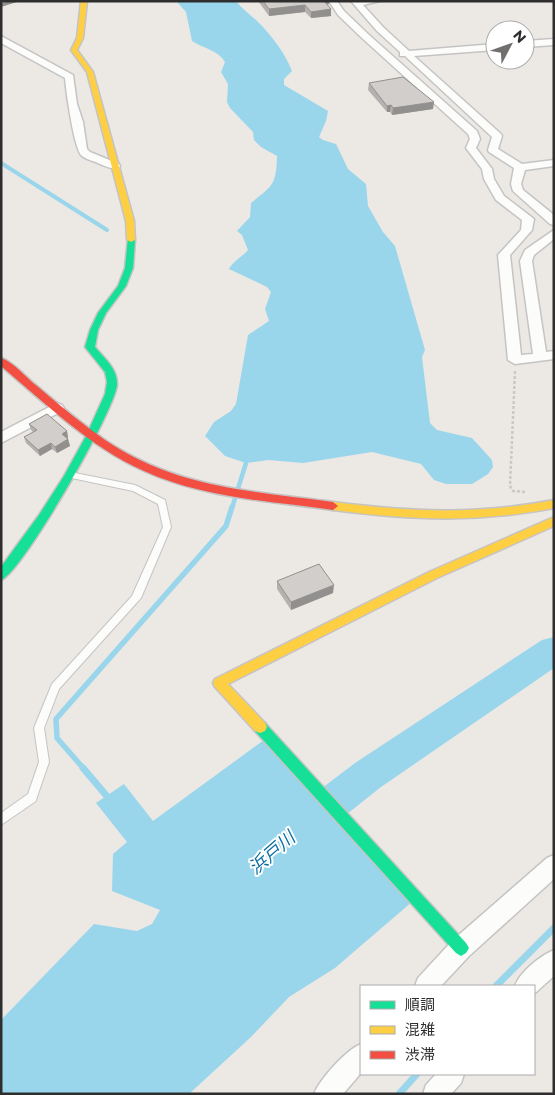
<svg xmlns="http://www.w3.org/2000/svg" width="555" height="1095" font-family="Montserrat,'Noto Sans JP',sans-serif">
  <style>
    .water { fill: #99d6ec }
    .lines { fill: none; stroke-linecap: round; stroke-linejoin: round }
    .stream-far3 { stroke: #99d6ec; stroke-width: 4 }
    .stream-far2 { stroke: #99d6ec; stroke-width: 4.5 }
    .stream-far1 { stroke: #99d6ec; stroke-width: 5.5 }
    .stream { stroke: #99d6ec; stroke-width: 7 }
    .river { fill: #99d6ec; fill-rule: evenodd }
    .lane-casing { stroke: #c5c4c5; stroke-width: 2 }
    .street-casing { stroke: #c5c4c5; stroke-width: 3 }
    .fast-casing { stroke: #c5c4c5; stroke-width: 3 }
    .slow-casing { stroke: #c5c4c5; stroke-width: 3 }
    .jam-casing { stroke: #c5c4c5; stroke-width: 3 }
    .path { stroke: #c9c9c8; stroke-width: 2.5; stroke-dasharray: 3 2; stroke-linecap: butt }
    .lane { fill: #fcfcfb; fill-rule: evenodd }
    .street { fill: #fcfcfb; fill-rule: evenodd }
    .fast { fill: #16e098; fill-rule: evenodd }
    .slow { fill: #ffcf43; fill-rule: evenodd }
    .jam { fill: #f24e42; fill-rule: evenodd }
    .wall { fill: #b4b1af }
    .shaded-wall { fill: #92908e }
    .building { fill: #d1cecb; stroke: #92908e }
    .labels { text-anchor: middle; dominant-baseline: central; stroke-width: 4; stroke-linejoin: round; paint-order: stroke }
    .near-water-label { font-size: 18px; font-style: italic; fill: #0d6fa3; stroke: #fff }
  </style>
  <rect width="100%" height="100%" fill="#ece8e4"/>
  <path class="water" d="M236 1C243 10 251 15 259 23 272 36 285 53 292 71L284 79V85L328 111 326 121 319 137 323 140 336 144 348 169 366 184 368 206 383 232 395 246 425 350 422 357 430 423 437 430 472 438 492 460 493 467 488 474 472 484H446L434 480 421 464 372 452 303 463 268 460 246 463 225 456 205 436 214 422 231 411 236 404 248 335 269 321 265 309 271 292 267 287 229 269C233 261 242 257 248 250L242 235 237 231 250 217 251 203C273 185 276 186 277 156L261 147 254 140 253 132 230 108 227 102 228 84 221 72 225 62C219 51 203 48 192 41L186 12 177 2Z
    M264 740 413 901 335 968 289 997 251 1037 189 1094H1V1020L94 924 137 931 152 924 160 910 112 891 113 854 127 842 96 803 124 784 153 821Z"/>
  <g class="lines">
    <path class="stream-far3" d="M1 163 107 230"/>
    <path class="stream-far2" d="M232 508 246 463"/>
    <path class="stream-far1" d="M84 769 57 738 56 719 226 526 232 507"/>
    <path class="stream" d="M83 768 111 801
      M496 986 554 928
      M399 1094 417 1074"/>
    <path class="river" d="M554 637V668L381 787 323 833 310 838 297 833 291 820 297 807 355 763 542 640Z"/>
    <defs>
      <path id="lane" d="M70 472 135 485 165 500 171 527 141 598 59 689 44 728 49 762 37 797 36 801 1 825V813L28 794 39 762 34 728 52 684 132 596 163 527 158 504 133 491 67 477 66 475Z"/>
      <path id="street" d="M329 1H337L344 11 368 34 477 131 480 139 476 148 492 169 494 179 504 196 534 219 532 230 510 255 521 355 533 354 520 261 525 250 554 230V239L534 255 532 261 546 352 554 351V359L515 364 508 360 498 255 521 230 522 220 496 200 484 179 482 169 466 148 470 139 468 134 362 38 338 15Z
        M351 1H380L363 5 383 27 409 51 495 44V50L414 56 501 134 502 136 498 149 522 164 554 160V166L525 170 521 184 523 190 554 215V225L550 224 513 191 511 184 514 168 489 152 488 150 492 137 405 56H400V52L377 31Z
        M1 36 73 75 77 104 83 122 87 149 90 152 119 164 120 166 119 168C112 170 106 166 100 164 95 161 87 160 82 156 74 150 66 90 65 78L1 43Z
        M554 39V45L525 47V41Z
        M57 403 62 405 64 408 62 411 1 443V432Z
        M554 855V879L469 956 441 986H415L418 978 453 940 547 858Z
        M554 950V976L534 994V986H515C520 972 540 956 554 950Z
        M361 1044V1073L343 1094H314C320 1079 346 1050 361 1044Z
        M436 1074H464L461 1083 451 1094H423L426 1085Z"/>
      <path id="fast" d="M128 238 135 240 133 268 126 286 106 313 98 330 95 347C104 358 118 369 117 385 115 411 21 574 1 580V567L39 515 64 476 86 436 105 394 107 382 105 372 85 347 90 330 98 313 118 286 125 268Z
        M260 721 265 723 466 943 469 948 466 953 461 956 456 953 255 731 253 727 255 723Z"/>
      <path id="slow" d="M81 1H87L83 38 77 50 93 72 134 221 135 240 131 242 127 240 126 221 87 72 71 50 77 38Z
        M554 500V508C476 523 411 520 333 510L328 506 333 502C411 512 476 515 554 500Z
        M554 517V526L437 578 228 684 265 723 267 727 265 731 260 733 255 731 215 687 213 683 215 679 429 572Z"/>
      <path id="jam" d="M1 358C14 362 26 378 37 386 59 405 81 423 105 440 176 488 251 491 333 502L338 506 333 510C270 501 203 498 144 471 90 447 46 404 1 366Z"/>
    </defs>
    <use href="#lane" class="lane-casing"/>
    <use href="#street" class="street-casing"/>
    <use href="#fast" class="fast-casing"/>
    <use href="#slow" class="slow-casing"/>
    <use href="#jam" class="jam-casing"/>
    <path class="path" d="M515 371 510 486 513 491 525 492"/>
    <use href="#lane" class="lane"/>
    <use href="#street" class="street"/>
    <use href="#fast" class="fast"/>
    <use href="#slow" class="slow"/>
    <use href="#jam" class="jam"/>
  </g>
  <path class="wall" d="M258 1H329V4L327 5 331 9V16L311 18 305 12 269 16Z
    M369 83 433 109 392 115 390 112H387L368 90Z
    M29 424 67 431 68 438H67L68 439 70 446 57 453 52 449 40 456 26 443 24 437 33 432 31 430Z
    M277 581 333 593 291 610 277 589Z"/>
  <path class="shaded-wall" d="M9 1H20L1 7V4Z
    M321 1H329V4L321 5Z
    M305 5V12L269 16V9Z
    M331 9V16L311 18V12Z
    M434 102 433 109 392 115 393 108Z
    M391 105 390 112H387V106Z
    M67 431 68 438 64 440 62 434Z
    M68 439 70 446 57 453 55 447Z
    M51 443 52 449 40 456 38 450Z
    M334 585 333 593 291 610V602Z"/>
  <path class="building" d="M1 1H9L1 4Z
    M263 1H324L331 9 311 12 305 5 269 9Z
    M403 77 434 102 393 108 391 105 387 106 369 83Z
    M47 414 67 431 62 434 68 439 55 447 51 443 38 450 24 437 37 430 29 424Z
    M319 564 334 585 291 602 277 581Z"/>
  <g class="labels">
    <g class="near-water-label">
      <text transform="translate(272 853) rotate(-41)">浜戸川</text>
    </g>
  </g>
  <rect width="555" height="1095" fill="none" stroke="#2e2e2e" stroke-width="5"/>
  <rect x="360" y="985" width="175" height="90" fill="#ffffff" stroke="#ababab"/>
  <rect x="370" y="1001" width="25" height="8" fill="#16e098" stroke="#ababab"/>
  <text x="405" y="1010" font-size="15" fill="#2e2e2e">順調</text>
  <rect x="370" y="1026" width="25" height="8" fill="#ffcf43" stroke="#ababab"/>
  <text x="405" y="1035" font-size="15" fill="#2e2e2e">混雑</text>
  <rect x="370" y="1051" width="25" height="8" fill="#f24e42" stroke="#ababab"/>
  <text x="405" y="1060" font-size="15" fill="#2e2e2e">渋滞</text>
  <g transform="translate(510 45) rotate(49)"><circle r="24" fill="#ffffff" stroke="#ababab"/>
  <path d="M0-4L9 19L0 12L-9 19Z" fill="#706f6e"/>
  <text y="-8" font-size="14" font-weight="bold" text-anchor="middle" fill="#2e2e2e">N</text>
  </g>
</svg>
